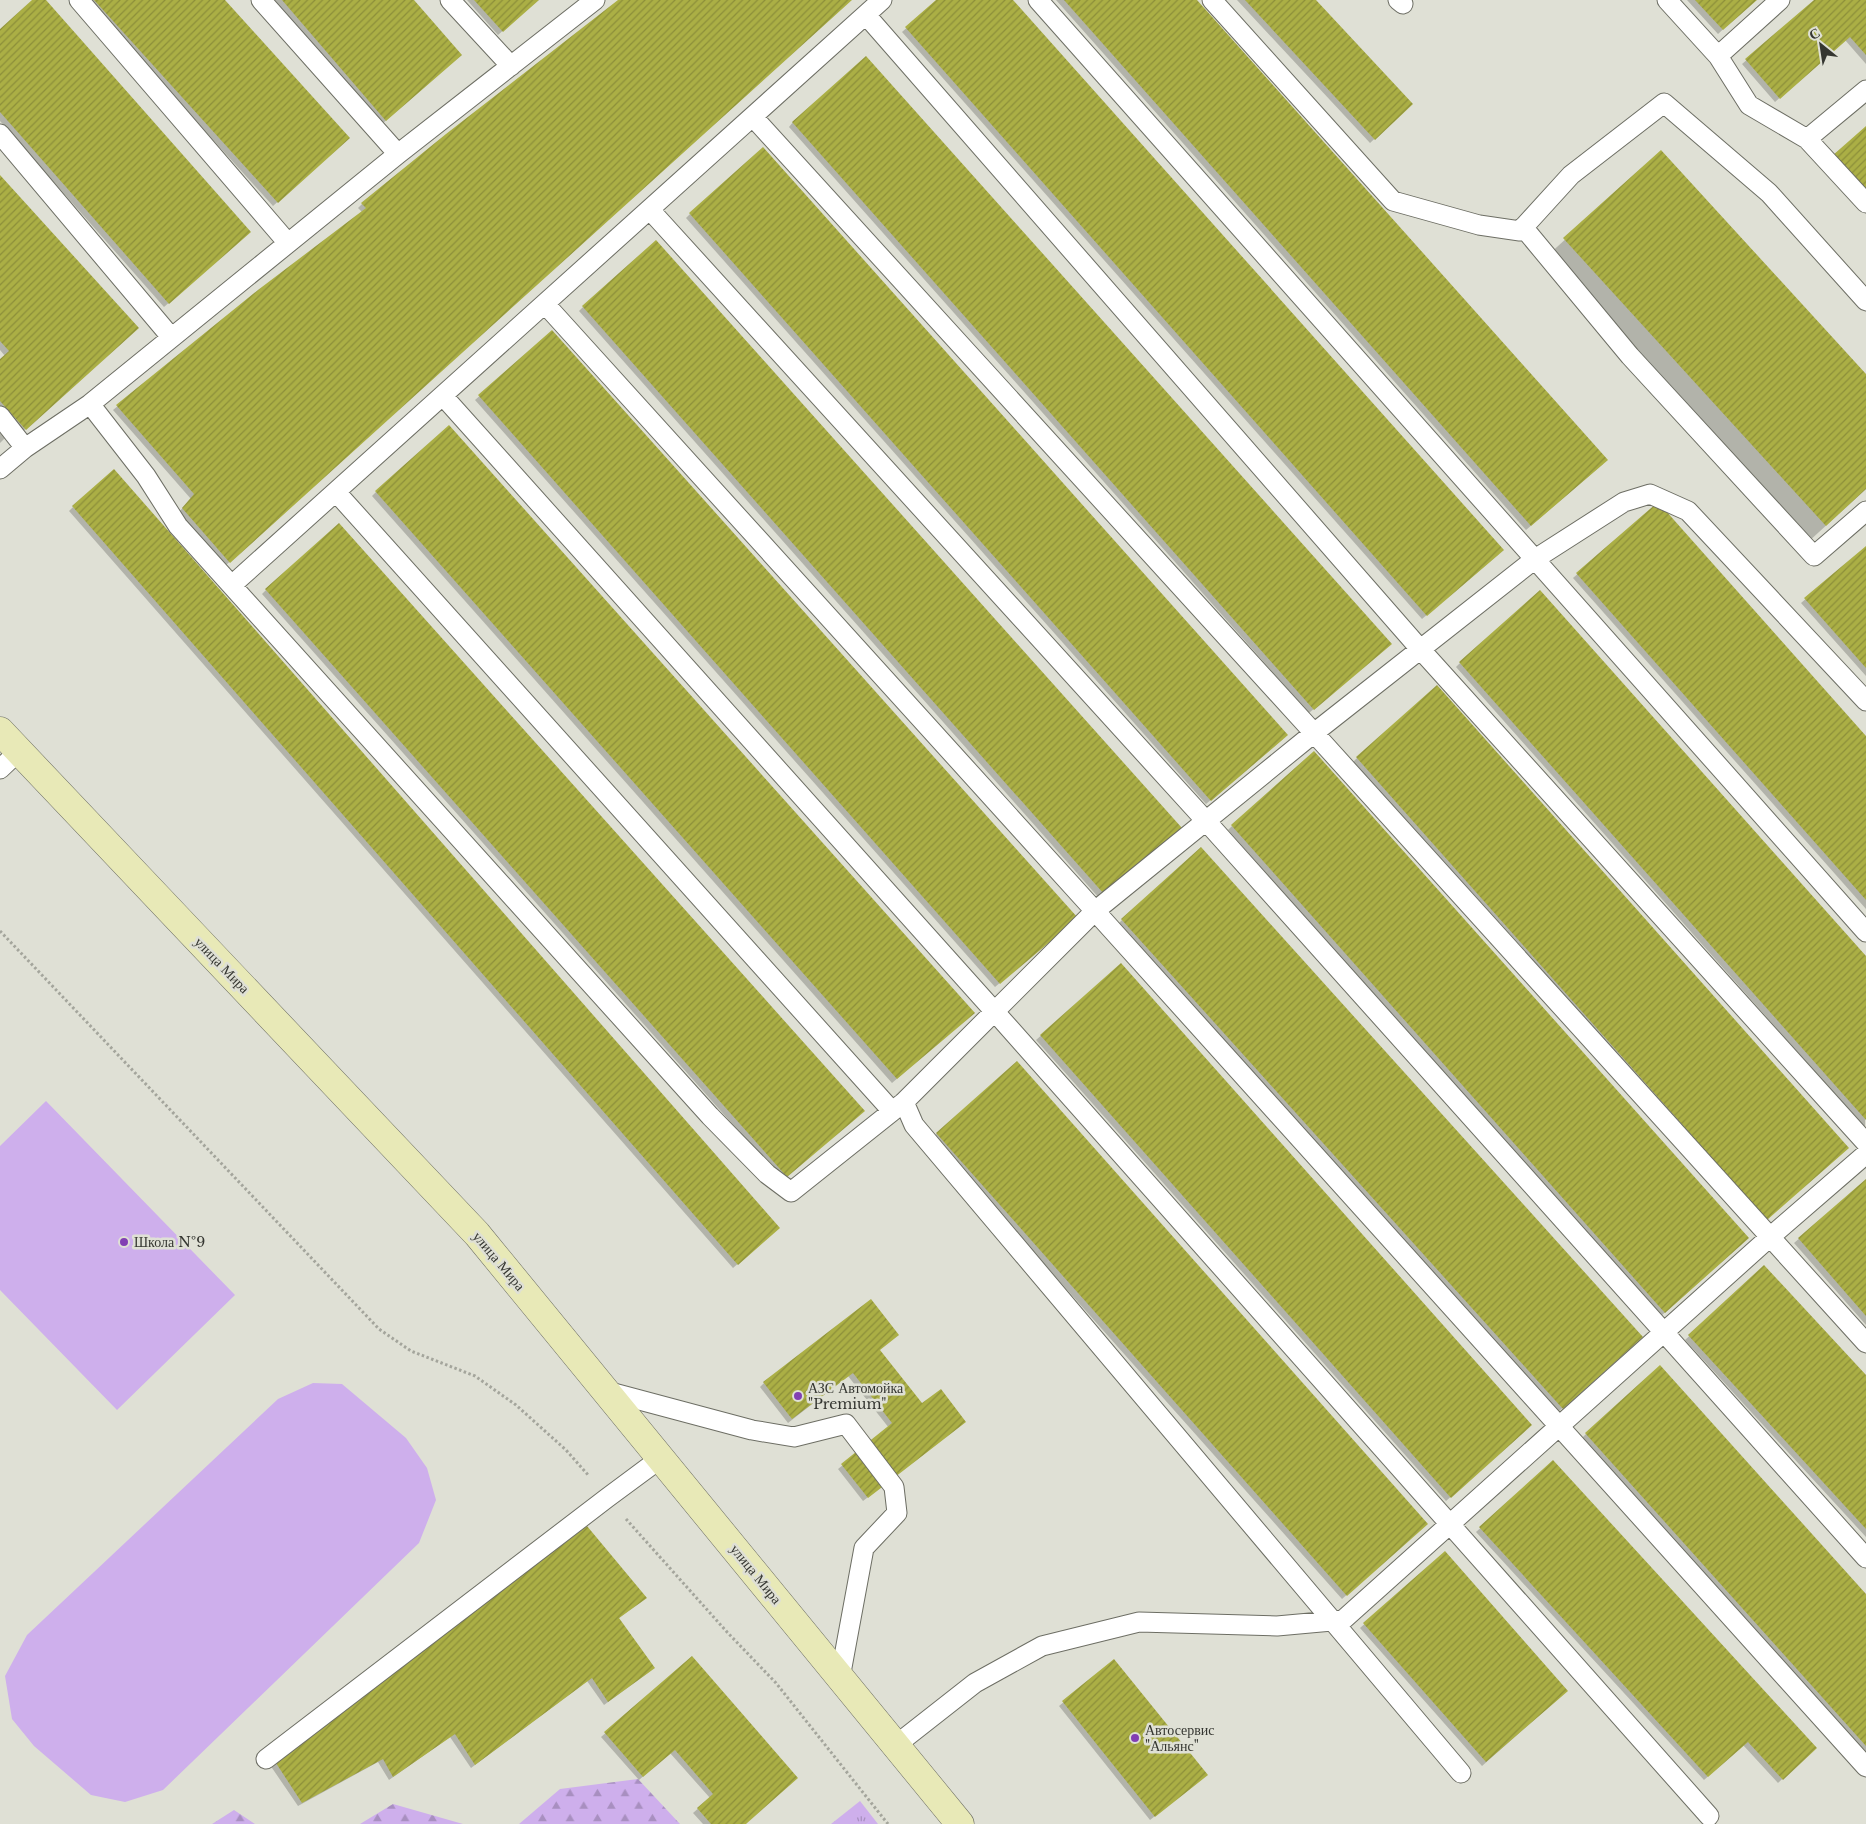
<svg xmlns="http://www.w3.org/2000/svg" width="1866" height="1824" font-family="'Libre Baskerville',serif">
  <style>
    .grass { fill: url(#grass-tufts) }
    .forest { fill: url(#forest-firs) }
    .garden { fill: #ceafec }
    .shadow { fill: #0003 }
    .building { fill: url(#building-hatch) }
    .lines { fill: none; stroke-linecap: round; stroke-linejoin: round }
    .service-casing { stroke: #6d6e64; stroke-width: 21 }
    .secondary-casing { stroke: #6d6e64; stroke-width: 29 }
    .path { stroke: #a4a59c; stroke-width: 3; stroke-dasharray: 2.5 2.5; stroke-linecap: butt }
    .service { stroke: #fff; stroke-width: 19 }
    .secondary { stroke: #e8e9b7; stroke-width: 28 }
    .poi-dot { fill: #823fb3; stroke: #dfe0d5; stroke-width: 2 }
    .labels { text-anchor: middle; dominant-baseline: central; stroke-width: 5; stroke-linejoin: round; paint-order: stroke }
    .street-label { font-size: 14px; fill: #353631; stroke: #dfe0d5 }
    .poi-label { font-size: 14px; fill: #353631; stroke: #dfe0d5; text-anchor: start }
  </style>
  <defs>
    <pattern id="grass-tufts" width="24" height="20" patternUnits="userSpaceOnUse" patternTransform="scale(1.25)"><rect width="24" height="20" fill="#ceafec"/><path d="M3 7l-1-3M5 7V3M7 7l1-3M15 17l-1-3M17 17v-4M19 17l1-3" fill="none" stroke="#a88fc0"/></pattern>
    <pattern id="forest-firs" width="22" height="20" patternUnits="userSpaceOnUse" patternTransform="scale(1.25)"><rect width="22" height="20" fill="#ceafec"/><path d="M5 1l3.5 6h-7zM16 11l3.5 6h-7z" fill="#a88fc0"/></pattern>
    <pattern id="building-hatch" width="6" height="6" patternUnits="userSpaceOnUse" patternTransform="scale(1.25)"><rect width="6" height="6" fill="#abaf45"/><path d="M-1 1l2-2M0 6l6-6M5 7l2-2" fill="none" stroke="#8c8f3a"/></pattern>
  </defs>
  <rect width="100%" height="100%" fill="#dfe0d5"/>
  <path class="grass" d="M860 1801 878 1824H831Z"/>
  <path class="forest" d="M638 1779 680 1824H519L560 1789Z
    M393 1804 463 1824H360Z
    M234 1810 255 1824H212Z"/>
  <path class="garden" d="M46 1101 235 1295 117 1410 0 1290V1146Z
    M313 1383 342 1384 406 1438 427 1468 436 1500 419 1543 163 1790 125 1802 91 1795 34 1746 12 1719 5 1676 27 1635 278 1399Z"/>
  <path class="shadow" d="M34 0H44L245 236 164 307 0 121V30Z
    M86 0H223L348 138 273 206Z
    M274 0H412L456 59 382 124Z
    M467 0H538L498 35Z
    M620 0H851L225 566 178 513 191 499 113 410 259 291 362 212 358 208 362 204Z
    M938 0H1011L1499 554 1422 619 902 32Z
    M1056 0H1196L1603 464 1526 530Z
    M1237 0H1314L1412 104 1370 143Z
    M1687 0H1755L1718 34Z
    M1816 0H1866V64L1845 40 1775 102 1742 64Z
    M793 122 1386 648 1309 713 789 127Z
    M1661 152 1866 376V489L1807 543 1546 257Z
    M0 176 133 332 21 433 0 410V361L5 356 0 350Z
    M690 214 1283 739 1206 804 686 218Z
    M583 307 1180 828 1099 898 579 311Z
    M552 332 1072 922 995 987 475 400Z
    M0 432 5 438 0 443Z
    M376 492 969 1017 892 1083 372 496Z
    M1658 503 1866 738V909L1573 578Z
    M73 507 774 1232 733 1268 69 511Z
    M1866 547V676L1801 603Z
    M266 590 859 1115 782 1180 262 594Z
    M1460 663 1866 958 1865 1128 1456 667Z
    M1357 758 1843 1152 1762 1223 1353 762Z
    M1232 826 1743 1242 1661 1316 1228 830Z
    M1122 920 1637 1341 1558 1412 1118 924Z
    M1121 965 1526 1430 1446 1501 1036 1040Z
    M1017 1063 1422 1528 1342 1599 932 1138Z
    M1866 1181V1325L1794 1243Z
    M1764 1267 1866 1377V1537L1685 1340Z
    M878 1350 921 1405 960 1426 863 1501 838 1469 889 1428 848 1376 788 1423 760 1387 764 1383Z
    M1586 1434 1866 1596V1754L1582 1438Z
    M1553 1462 1815 1748 1778 1783 1743 1745 1704 1780 1476 1532Z
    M1444 1553 1562 1695 1482 1766 1360 1628Z
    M645 1598 618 1619 653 1668 649 1672 604 1705 587 1681 471 1768 450 1737 389 1780 378 1762 298 1806 270 1765Z
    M692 1657 745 1824H703L693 1813 710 1798 670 1753 639 1780 601 1737Z
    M1114 1661 1202 1779 1150 1820 1059 1706Z"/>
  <path class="building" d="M32 0H46L251 232 169 304 0 112V29Z
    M94 0H225L350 138 278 203Z
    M282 0H414L462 55 386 121Z
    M474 0H539L503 32Z
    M618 0H852L230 563 182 508 194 494 116 405 258 290 366 208 361 203 446 134Z
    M936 0H1013L1504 550 1427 616 905 27Z
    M1064 0H1197L1608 460 1531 526Z
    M1245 0H1316L1413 104 1375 140Z
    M1695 0H1757L1723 30Z
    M1814 0H1866V55L1850 37 1780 99 1745 59Z
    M866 56 1392 644 1314 710 792 122Z
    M1866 126V193L1832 156Z
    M763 147 1288 735 1211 801 689 213Z
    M1661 150 1866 374V489L1826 526 1563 238Z
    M0 175 139 328 26 430 0 401V359L9 351 0 341Z
    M656 240 1182 828 1104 894 582 306Z
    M552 330 1078 918 1000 984 478 395Z
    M449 425 975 1013 897 1079 375 491Z
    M114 469 780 1228 738 1265 72 506Z
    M1658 502 1866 736V900L1576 573Z
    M339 523 865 1111 787 1177 265 589Z
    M1866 546V668L1804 598Z
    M1540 590 1866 956V1120L1459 662Z
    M1437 685 1849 1148 1767 1220 1356 757Z
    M1314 751 1749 1238 1665 1313 1231 825Z
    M1201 847 1643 1337 1563 1409 1121 919Z
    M1121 963 1532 1425 1451 1498 1040 1035Z
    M1017 1061 1428 1524 1347 1596 936 1133Z
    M1866 1179V1316L1798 1238Z
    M1764 1265 1866 1375V1529L1688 1335Z
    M871 1299 899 1335 880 1350 922 1403 941 1389 966 1422 868 1498 841 1464 892 1423 853 1373 792 1419 763 1382Z
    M1660 1365 1866 1594V1746L1585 1433Z
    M1553 1460 1817 1748 1783 1780 1748 1742 1708 1777 1479 1527Z
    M587 1526 647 1598 619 1618 655 1668 608 1702 592 1678 475 1765 455 1734 393 1777 383 1759 302 1803 274 1760 411 1659Z
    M1445 1551 1568 1691 1486 1762 1363 1623Z
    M692 1656 798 1778 746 1824H711L697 1808 713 1794 675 1750 643 1777 604 1732Z
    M1114 1659 1208 1775 1155 1817 1062 1701Z"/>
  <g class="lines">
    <defs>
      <path id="service" d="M79 0 287 242
        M261 0 398 154
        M450 0 511 66
        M1038 0 1866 932
        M1212 0 1393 201 1479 225 1520 231 1571 175 1664 103 1769 193 1866 301
        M1398 0 1403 4
        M1667 0 1718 56 1749 105 1807 139 1866 90
        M866 15 1421 650 1866 1143
        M1718 56 1780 0
        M753 117 1314 733 1866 1343
        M0 134 171 337
        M1807 139 1866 203
        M650 210 1206 821 1866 1558
        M1523 227 1630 356 1814 556 1866 511
        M545 304 1095 911 1866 1767
        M443 396 995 1012 1709 1816
        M90 404 146 476 178 526 710 1116 767 1174 791 1192 904 1102 1095 911 1314 733 1535 559 1624 502 1650 494 1688 511 1866 701
        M0 416 25 448
        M0 469 25 448 90 404 398 154 595 0
        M336 492 892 1111
        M232 585 882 0
        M0 769 19 751
        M904 1102 914 1125 1461 1773
        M606 1391 752 1430 794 1437 846 1424 894 1487 897 1513 864 1548 840 1678
        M896 1745 975 1683 1042 1646 1139 1622 1277 1626 1343 1620 1770 1237 1866 1154
        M266 1759 607 1498 661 1458"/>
      <path id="secondary" d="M0 731 477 1234 960 1824"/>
    </defs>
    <use href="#service" class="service-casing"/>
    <use href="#secondary" class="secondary-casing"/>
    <path class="path" d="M0 931 379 1329 411 1351 475 1376 516 1405 566 1450 589 1476
      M626 1519 727 1632 776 1683 888 1824"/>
    <use href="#service" class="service"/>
    <use href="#secondary" class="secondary"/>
  </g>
  <g class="poi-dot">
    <circle cx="124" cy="1242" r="5"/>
    <circle cx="798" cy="1396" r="5"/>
    <circle cx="1135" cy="1738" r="5"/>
  </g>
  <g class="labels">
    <g class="street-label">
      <text transform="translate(222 965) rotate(46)">улица Мира</text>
      <text transform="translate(499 1261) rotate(50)">улица Мира</text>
      <text transform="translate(756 1574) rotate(51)">улица Мира</text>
    </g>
    <g class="poi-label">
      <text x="134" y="1242">Школа №9</text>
      <text x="808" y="1388">АЗС Автомойка<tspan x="808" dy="16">"Premium"</tspan></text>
      <text x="1145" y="1730">Автосервис<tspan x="1145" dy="16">"Альянс"</tspan></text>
    </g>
  </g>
  <g transform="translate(1821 45) rotate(330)" stroke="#dfe0d5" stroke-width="4" paint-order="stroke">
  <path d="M0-4L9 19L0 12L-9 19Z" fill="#353631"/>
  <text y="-8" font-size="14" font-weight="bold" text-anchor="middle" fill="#353631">С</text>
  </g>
</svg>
